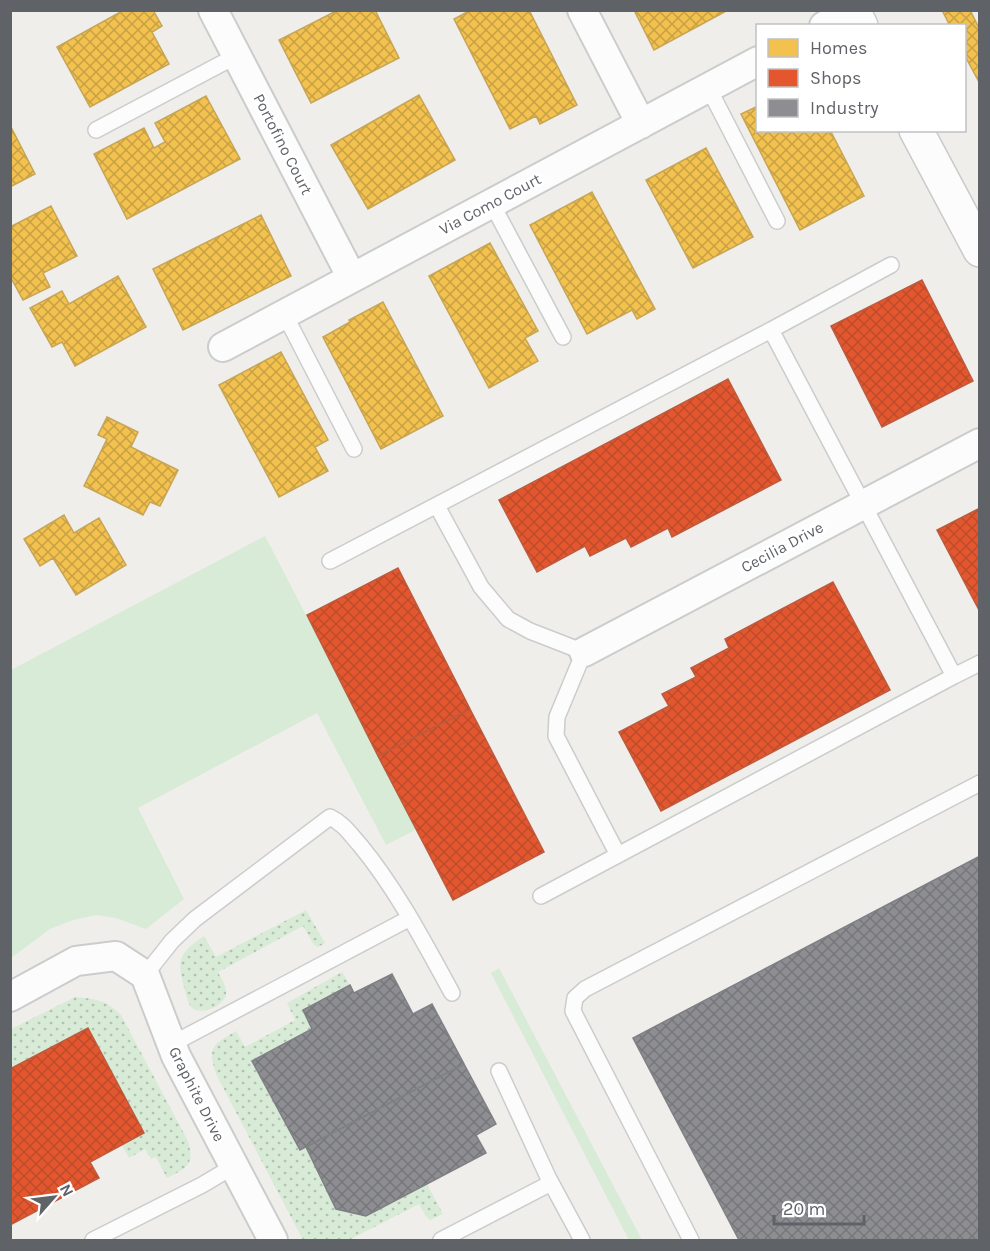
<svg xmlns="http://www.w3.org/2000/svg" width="990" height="1251" font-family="Karla,sans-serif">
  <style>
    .grass { fill: #d8ebd6 }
    .garden { fill: url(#garden-dots) }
    .homes { fill: url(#homes-cross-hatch); stroke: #c6a556; stroke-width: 1.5 }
    .shops { fill: url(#shops-cross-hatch); stroke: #bc5b3f; stroke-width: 1.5 }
    .industry { fill: url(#industry-cross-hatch); stroke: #7f8085; stroke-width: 1.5 }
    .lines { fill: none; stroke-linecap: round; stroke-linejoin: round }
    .lane-casing { stroke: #cbcccc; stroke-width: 18 }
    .street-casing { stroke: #cbcccc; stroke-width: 32 }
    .secondary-casing { stroke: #cacacb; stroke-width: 36 }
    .lane { stroke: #fdfcfc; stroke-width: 15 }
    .street { stroke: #fdfcfc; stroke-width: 28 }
    .secondary { stroke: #fdfcfc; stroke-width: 33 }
    .labels { text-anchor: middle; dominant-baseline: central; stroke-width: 6; stroke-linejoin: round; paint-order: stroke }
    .street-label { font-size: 16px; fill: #5f6368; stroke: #fff }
  </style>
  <defs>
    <pattern id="garden-dots" width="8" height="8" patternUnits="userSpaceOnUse" patternTransform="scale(1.5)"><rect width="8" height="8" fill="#d8ebd6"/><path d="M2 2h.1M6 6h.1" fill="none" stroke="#b2c2b1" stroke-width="1.8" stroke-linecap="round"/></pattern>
    <pattern id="homes-cross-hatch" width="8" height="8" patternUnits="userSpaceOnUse" patternTransform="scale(1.5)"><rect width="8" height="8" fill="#f2c14e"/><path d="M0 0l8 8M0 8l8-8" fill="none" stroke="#c7a045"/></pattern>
    <pattern id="shops-cross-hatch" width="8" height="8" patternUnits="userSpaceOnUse" patternTransform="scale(1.5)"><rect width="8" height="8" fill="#e4572e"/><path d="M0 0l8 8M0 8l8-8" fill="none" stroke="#bc4c2b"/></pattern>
    <pattern id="industry-cross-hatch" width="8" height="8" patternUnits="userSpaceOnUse" patternTransform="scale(1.5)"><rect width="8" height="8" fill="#8d8d92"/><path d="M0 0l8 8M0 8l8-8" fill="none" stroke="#76777b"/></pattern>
  </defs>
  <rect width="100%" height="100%" fill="#efeeea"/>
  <path class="grass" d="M265 536 417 829 386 845 317 713 138 808 184 899 146 929 116 918 96 915 73 920 50 929 11 958V670Z
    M499 968 642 1240H629L491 973Z"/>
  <path class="garden" d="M306 910 325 943 318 947 314 945 303 926 218 972C221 979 227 986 226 994 225 1005 202 1016 192 1008 188 1004 187 997 185 991 177 961 177 954 204 936L216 957Z
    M342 972 350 985 303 1010 312 1029 253 1062 299 1150 306 1147 336 1209 366 1216 427 1184 443 1214 430 1220 425 1215 419 1204 349 1240H303L216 1074C207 1046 213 1045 236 1031L245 1047 295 1020 287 1003Z
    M75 997C96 999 106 1000 121 1015L188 1141C195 1165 187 1168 167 1178L156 1157 151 1159 145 1149 129 1158 122 1145 11 1069V1029Z"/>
  <path class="homes" d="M124 10H153L162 26 152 32 169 64 90 107 57 47Z
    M338 10H375L399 58 311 103 279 40Z
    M471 10H529L577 105 540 124 536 116 510 129 454 19Z
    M634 10H728L654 50Z
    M942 10H970L980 30V84L964 54V26H950Z
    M419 95 455 160 368 209 331 145Z
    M206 96 240 159 127 219 94 154 144 128 154 148 165 142 155 123Z
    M758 106V130H830L864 196 800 230 741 114Z
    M10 125 35 174 10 187Z
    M706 148 753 237 693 268 646 180Z
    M592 192 655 309 637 319 632 310 587 334 530 225Z
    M51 206 77 256 43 273 50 287 23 300 10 276V227Z
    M261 215 291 276 183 330 153 269Z
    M490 243 538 331 525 338 538 361 489 388 429 276Z
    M118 276 146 327 75 366 62 342 52 347 30 308 62 291 69 304Z
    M383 302 443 416 381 449 323 337 350 322 349 320Z
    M281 352 328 440 315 447 328 471 279 497 219 385Z
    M107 417 138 432 131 447 178 470 160 506 150 502 143 515 84 486 107 439 98 435Z
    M64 515 74 533 99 518 126 565 76 595 53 558 40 566 24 539Z"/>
  <path class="shops" d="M922 280 973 381 882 427 831 326Z
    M728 379 781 480 672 537 668 528 631 547 626 538 590 556 585 546 537 572 499 500Z
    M980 508V612L937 530Z
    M398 568 470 709 378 756 307 615Z
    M833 582 890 690 661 811 619 732 669 706 662 694 696 677 691 668 729 648 725 639Z
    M470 709 544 852 453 900 378 756Z
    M88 1028 144 1133 90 1162 99 1178 10 1225V1069Z"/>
  <path class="industry" d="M980 856V1240H739L633 1038Z
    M392 974 413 1014 432 1004 464 1064 300 1150 252 1061 312 1029 303 1010 350 985 354 993Z
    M464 1064 496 1124 476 1135 486 1153 366 1216 336 1209 306 1147Z"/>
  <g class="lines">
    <defs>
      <path id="lane" d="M708 87 777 221
        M96 130 236 56
        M492 204 563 337
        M285 315 354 449
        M771 330 891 265
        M437 506 481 587 508 619 530 631 584 652 557 717 556 736 618 855
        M330 561 771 330 954 676 541 896
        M954 676 980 663
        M145 975 172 941 195 919 330 817C344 824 350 834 360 845 397 890 424 942 452 993
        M172 1044 410 918
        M499 1071 548 1177 582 1240
        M93 1240 202 1185 234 1166
        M441 1240 551 1183
        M691 1240 573 1011 575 998 585 989 980 783"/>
      <path id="street" d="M213 10 352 278
        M582 10 641 124
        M824 26 851 10
        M223 347 758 61
        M584 652 980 443
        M10 997 76 961 116 956 145 975 176 1056 273 1240"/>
      <path id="secondary" d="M853 10 861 26
        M916 130 980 250"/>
    </defs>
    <use href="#lane" class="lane-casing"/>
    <use href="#street" class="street-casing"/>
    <use href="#secondary" class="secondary-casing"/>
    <use href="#lane" class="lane"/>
    <use href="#street" class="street"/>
    <use href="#secondary" class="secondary"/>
  </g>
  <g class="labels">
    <g class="street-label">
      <text transform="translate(283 144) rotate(63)">Portofino Court</text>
      <text transform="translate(490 204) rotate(-28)">Via Como Court</text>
      <text transform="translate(782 547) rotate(-28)">Cecilia Drive</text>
      <text transform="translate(197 1094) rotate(63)">Graphite Drive</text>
    </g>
  </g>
  <rect width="990" height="1251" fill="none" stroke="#5f6368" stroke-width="24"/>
  <rect x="756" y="24" width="210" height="108" fill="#ffffff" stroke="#bfc1c3" stroke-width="1.5"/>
  <rect x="768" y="39" width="30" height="18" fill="#f2c14e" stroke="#bfc1c3" stroke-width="1.5"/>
  <text x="810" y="54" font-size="18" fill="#5f6368">Homes</text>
  <rect x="768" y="69" width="30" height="18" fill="#e4572e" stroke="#bfc1c3" stroke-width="1.5"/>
  <text x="810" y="84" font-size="18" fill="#5f6368">Shops</text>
  <rect x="768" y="99" width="30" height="18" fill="#8d8d92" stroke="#bfc1c3" stroke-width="1.5"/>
  <text x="810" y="114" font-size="18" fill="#5f6368">Industry</text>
  <g transform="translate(54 1197) rotate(62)" stroke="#ffffff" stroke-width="4.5" paint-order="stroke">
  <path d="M0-4.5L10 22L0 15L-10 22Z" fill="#5f6368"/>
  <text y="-9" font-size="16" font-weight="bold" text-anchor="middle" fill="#5f6368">N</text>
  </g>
  <path d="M774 1215v9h90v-9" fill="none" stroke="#5f6368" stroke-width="3"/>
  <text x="783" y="1215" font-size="18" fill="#5f6368" stroke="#ffffff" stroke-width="4.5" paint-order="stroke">20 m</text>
</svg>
